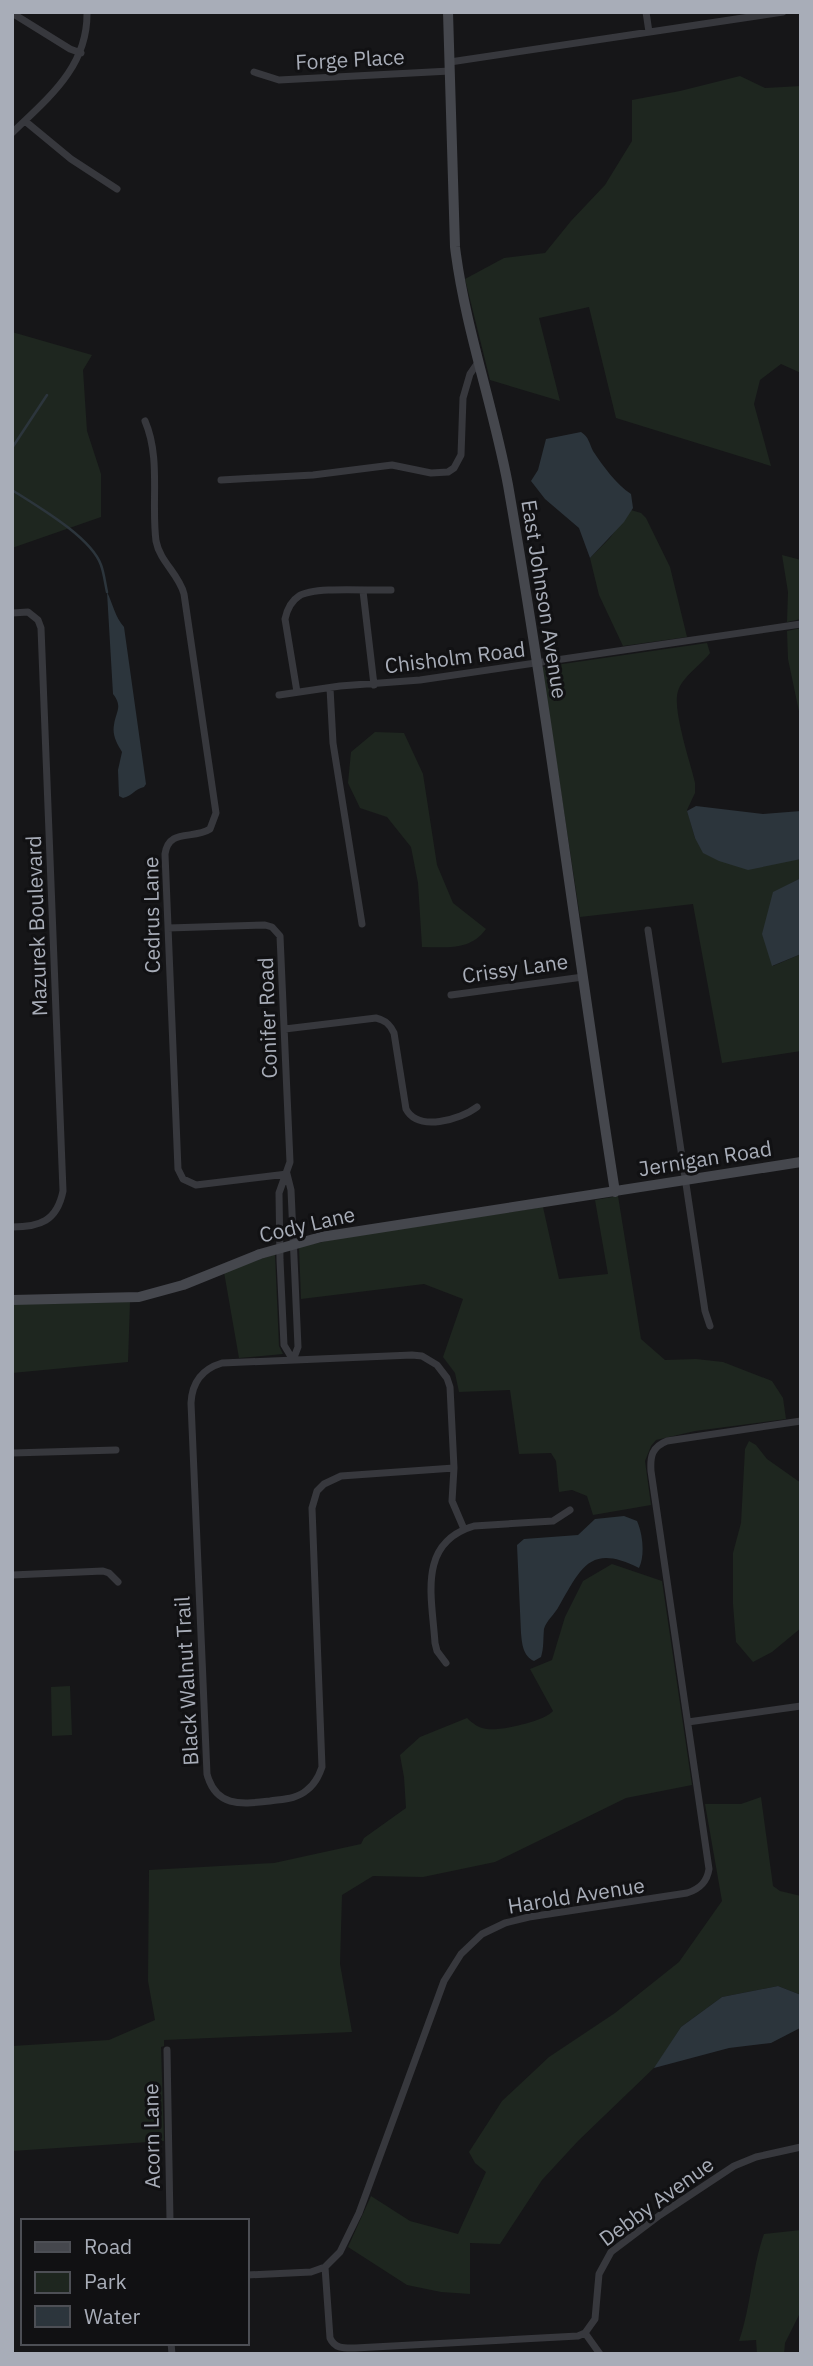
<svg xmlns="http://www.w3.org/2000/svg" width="813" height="2366" font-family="'IBM Plex Sans',sans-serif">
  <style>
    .green { fill: #1e261f }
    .water { fill: #2c353c }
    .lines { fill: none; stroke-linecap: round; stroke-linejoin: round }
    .stream { stroke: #2c353c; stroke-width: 2.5 }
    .street { stroke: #37383d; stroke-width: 7 }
    .secondary { stroke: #45474d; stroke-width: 10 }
    .labels { text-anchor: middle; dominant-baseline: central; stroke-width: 6; stroke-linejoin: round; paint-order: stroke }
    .street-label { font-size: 21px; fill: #a8adb8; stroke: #111113 }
  </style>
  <rect width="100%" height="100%" fill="#161618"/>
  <path class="green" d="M740 76 765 88 801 86V373L781 364 760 380 754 404 771 466 616 418 589 307 539 318 560 401 490 380 465 279 504 258 545 253 571 221 605 185 632 141V100L680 91Z
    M12 332 92 355 83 370 87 431 101 474V517L12 548Z
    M631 510 641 513 646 518 670 567 687 637 623 646 599 595 590 558 609 539Z
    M782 555 801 560V619L787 622 788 592Z
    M801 628V721L788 659 787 631Z
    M707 643 710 653C700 666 683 676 678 691 672 709 690 761 695 783V793L687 810 695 838 778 862 801 859V878L773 893V966L801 954V1051L722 1063 693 904 580 917 542 667Z
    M375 732 404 733 423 774 437 865 453 903 486 929C470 951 447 947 422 947L418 883 411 847 387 817 360 808 348 783 351 752Z
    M618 1196 641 1339 665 1360 696 1359 723 1362 772 1381 783 1398 786 1419 695 1431 656 1440 651 1446 645 1461 651 1505 593 1515 587 1496 572 1490 559 1492 556 1461 551 1453 519 1454 510 1390 459 1392 455 1373 443 1357 463 1299 424 1284 301 1299 299 1247 336 1239 543 1207 559 1279 608 1274 595 1200Z
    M275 1254 279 1346 283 1354 239 1358 224 1272Z
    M130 1302 128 1362 12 1373V1304Z
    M749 1441 756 1445 767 1459 801 1483V1628L772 1652 753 1662 736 1642 733 1604V1553L741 1523 745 1449Z
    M612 1564 662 1581 692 1785 626 1798 495 1862 423 1877 373 1876 342 1895 340 1964 352 2032 164 2040V2046L161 2047 164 2141 12 2151V2046L109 2040 155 2020 148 1981 149 1870 274 1863 361 1844 364 1838 406 1808 404 1777 400 1755 420 1737 467 1718C473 1724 479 1728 487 1729 501 1731 545 1721 553 1711L530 1669 552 1660 565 1617 583 1581Z
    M70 1686 72 1735 52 1736 51 1687Z
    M761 1797 773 1886 780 1891 801 1896V1995L778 1986 722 1997 681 2027 657 2065 578 2141 542 2180 500 2244 470 2243V2294L441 2292 407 2285 348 2247 371 2196 410 2221 458 2234 486 2172 475 2163 469 2152 502 2101 549 2057 615 2013 679 1962 722 1901 705 1804H741Z
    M801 2230V2311L785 2343 784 2354H757L756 2340 739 2341C751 2306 752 2268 764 2234Z"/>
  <path class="water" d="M581 432C589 437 589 443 593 451 603 466 616 484 631 494L633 508 624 522 590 558 579 528 545 499 531 481 538 470 546 439Z
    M107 592C113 604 115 617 124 627L146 784 144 787C135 789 132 796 123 798L119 796 118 770 122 752C117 744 112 735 114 725 116 711 123 707 113 694Z
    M696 806 763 814 801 811V859L748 870 719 861 703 853 695 838 687 811Z
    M801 878V954L772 966 762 934 773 892Z
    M624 1516 637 1521C643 1534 645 1556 639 1568 590 1543 581 1568 559 1606 555 1614 546 1621 544 1629 543 1639 544 1648 541 1657L534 1661C523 1656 522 1644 521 1633L517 1545 524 1539 578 1535 595 1519Z
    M778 1986 801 1995 800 2028 771 2043 729 2048 654 2068 681 2027 722 1997Z"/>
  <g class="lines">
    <path class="stream" d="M12 448 47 395
      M12 490C37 506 91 537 101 565 104 573 105 583 107 592"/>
    <path class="street" d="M646 12 649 32
      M12 13 70 49 81 53
      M450 62 783 12
      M254 72 279 80 450 71
      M25 121 71 159 117 189
      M12 133C48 98 88 67 87 12
      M145 421C161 458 151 502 156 541 160 562 179 574 184 594L216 813 210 829C193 840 169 828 165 854L178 1169 183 1179 196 1185 287 1174
      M221 480 313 475 392 465 431 473 448 472 454 468 461 455 463 398 470 374 479 361
      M363 591 374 685
      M12 613 28 612 38 620 41 628 63 1191C57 1221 40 1227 12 1227
      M330 688 333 743 362 924
      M297 692 285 619C287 610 291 601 299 596 314 586 371 591 391 590
      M279 695 340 686 420 680 801 624
      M168 928 265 925 272 927 280 936 290 1162 279 1193 280 1260 284 1345 293 1360
      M648 930 705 1311 710 1326
      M451 995 583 977
      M285 1029 376 1018C385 1020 390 1024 394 1033L406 1109C418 1132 460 1120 477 1107
      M287 1174 291 1190 298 1347 293 1360
      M801 1421 667 1441C652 1447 650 1456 651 1471L709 1869C707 1882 700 1889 687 1893L529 1917 505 1923 482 1934 461 1954 444 1981 359 2213 340 2252 325 2267 330 2338C335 2349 344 2348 355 2348L578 2336 585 2333 595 2319 599 2274 611 2252 660 2215 734 2166 756 2157 801 2147
      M12 1453 116 1450
      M454 1468 341 1476 324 1484 317 1491 312 1508 322 1767C319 1776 315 1784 307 1790 297 1799 283 1799 270 1801 242 1804 216 1808 207 1774L191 1403C192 1382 202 1369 222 1363L412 1355 422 1356 437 1365 447 1378 450 1387 454 1468 452 1501 464 1529
      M12 1575 103 1571 109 1573 118 1582
      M446 1663 437 1651 435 1643C432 1597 417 1543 474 1526L553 1521 570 1510
      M688 1722 801 1706
      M167 2050 170 2221
      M247 2275 311 2272 325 2267
      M585 2333 600 2354
      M171 2343 172 2354"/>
    <path class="secondary" d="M448 12 455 247C465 328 493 405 508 485 549 720 578 957 615 1192
      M12 1300 139 1297 183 1285 260 1254 321 1237 801 1162"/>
  </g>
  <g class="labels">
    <g class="street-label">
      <text transform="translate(350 59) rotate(-3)">Forge Place</text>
      <text transform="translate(545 599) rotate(81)">East Johnson Avenue</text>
      <text transform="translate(455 657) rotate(-7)">Chisholm Road</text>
      <text transform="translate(151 915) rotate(-91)">Cedrus Lane</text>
      <text transform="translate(36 926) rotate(-92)">Mazurek Boulevard</text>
      <text transform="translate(515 968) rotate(-8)">Crissy Lane</text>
      <text transform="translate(267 1018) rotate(-92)">Conifer Road</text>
      <text transform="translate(705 1158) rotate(-9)">Jernigan Road</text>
      <text transform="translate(307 1224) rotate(-13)">Cody Lane</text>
      <text transform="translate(186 1681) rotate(-93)">Black Walnut Trail</text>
      <text transform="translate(576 1895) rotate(-9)">Harold Avenue</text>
      <text transform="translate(151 2136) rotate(-91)">Acorn Lane</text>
      <text transform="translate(656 2201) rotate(-36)">Debby Avenue</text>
    </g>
  </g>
  <rect width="813" height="2366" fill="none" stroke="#a8adb8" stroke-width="28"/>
  <rect x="21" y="2219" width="228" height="126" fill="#111113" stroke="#4d4f55" stroke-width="2"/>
  <rect x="35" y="2242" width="35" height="10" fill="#45474d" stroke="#4d4f55" stroke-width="2"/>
  <text x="84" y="2254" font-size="21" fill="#a8adb8">Road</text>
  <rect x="35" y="2272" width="35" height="21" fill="#1e261f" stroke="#4d4f55" stroke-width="2"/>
  <text x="84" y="2289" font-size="21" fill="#a8adb8">Park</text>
  <rect x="35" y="2306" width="35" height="21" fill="#2c353c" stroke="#4d4f55" stroke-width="2"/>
  <text x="84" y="2324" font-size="21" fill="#a8adb8">Water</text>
</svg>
